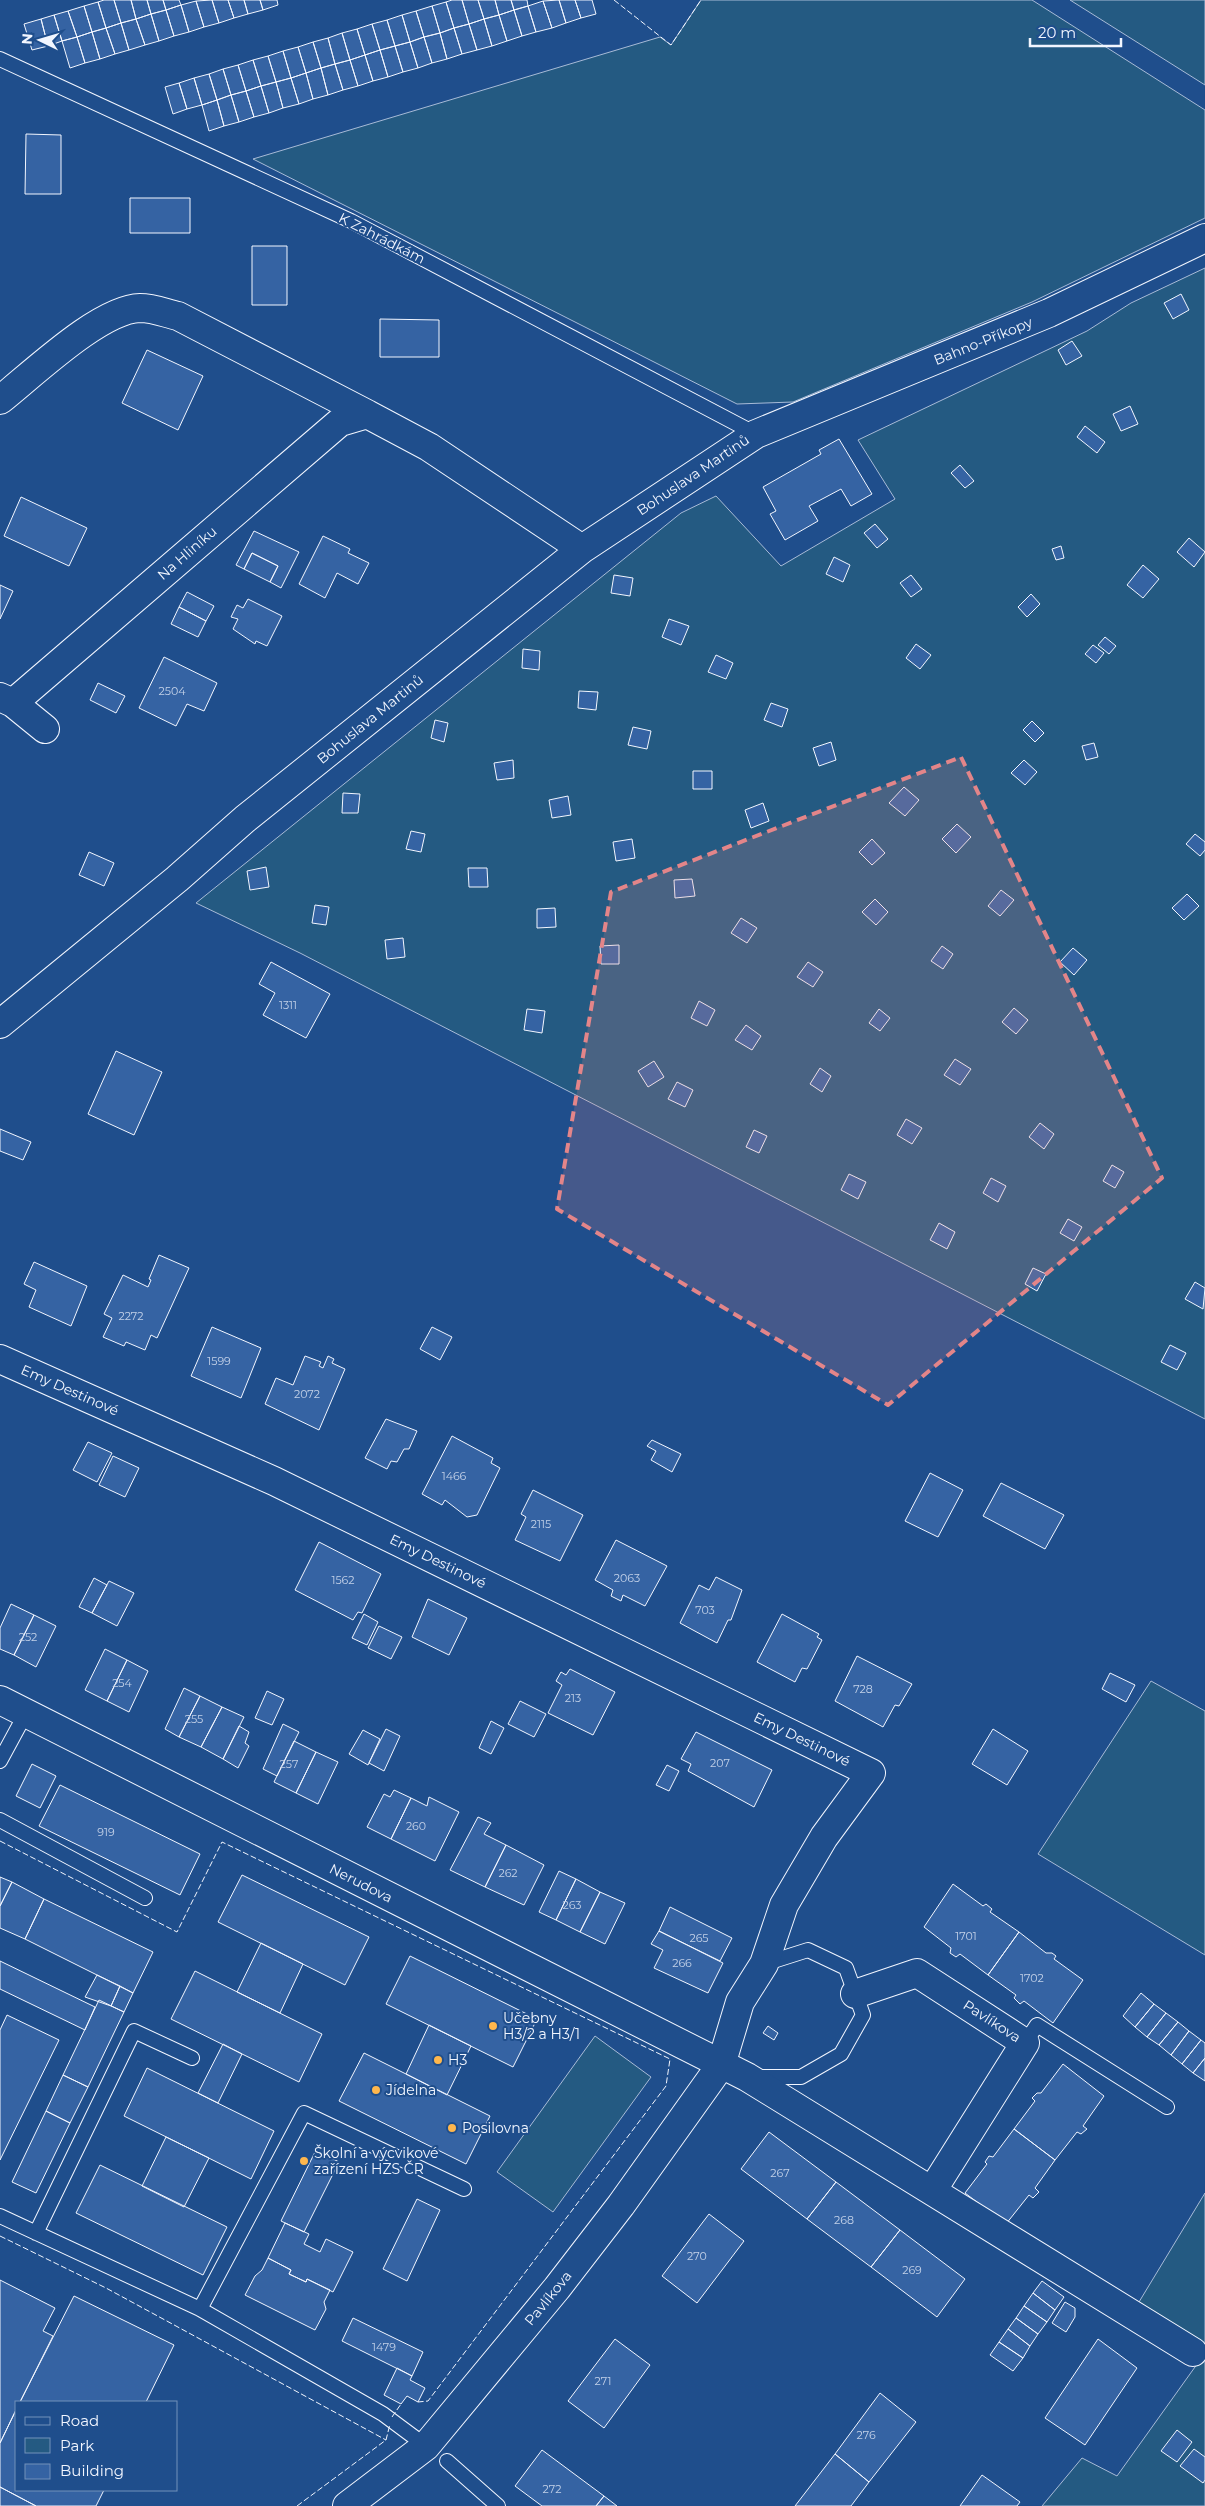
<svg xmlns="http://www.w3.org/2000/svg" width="1205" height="2506" font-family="Montserrat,sans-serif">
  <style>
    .green { fill: #245a82; stroke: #a8bbd7 }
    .building { fill: #3563a3; stroke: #f2f6ff }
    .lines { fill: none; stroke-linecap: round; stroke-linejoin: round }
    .service-casing { stroke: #f2f6ff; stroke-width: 16 }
    .minor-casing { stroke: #f2f6ff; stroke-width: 30 }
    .service { stroke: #1f4e8c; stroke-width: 14 }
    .minor { stroke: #1f4e8c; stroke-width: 28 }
    .fence { stroke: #f2f6ff; stroke-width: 1; stroke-dasharray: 6 2.5; stroke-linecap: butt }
    .marked { fill: #e38589; fill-opacity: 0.2; stroke: #e38589; stroke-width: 4; stroke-dasharray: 10 6; stroke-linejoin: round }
    .poi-dot { fill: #ffb74d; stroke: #1f4e8c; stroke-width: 2 }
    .labels { text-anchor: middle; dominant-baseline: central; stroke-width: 4; stroke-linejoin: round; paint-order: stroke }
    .number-label { font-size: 11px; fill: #c3d1e8 }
    .street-label { font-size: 14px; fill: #f2f6ff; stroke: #1f4e8c }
    .poi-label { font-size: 14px; fill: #f2f6ff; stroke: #1f4e8c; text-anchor: start }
  </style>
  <rect width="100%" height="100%" fill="#1f4e8c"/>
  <path class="green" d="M701 0H1032L1205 110V218L1032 302 793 402 737 404 253 159 660 37 671 45Z
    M1070 0H1205V85Z
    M1205 268V1419L300 953 196 903 681 513 716 496 781 566 895 499 858 440 1087 331 1131 303Z
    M1151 1681 1205 1711V1955L1038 1854Z
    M595 2036 651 2077 553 2212 497 2172Z
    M1205 2193V2346L1139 2302Z
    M1205 2353V2506H1042L1082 2458 1117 2476Z"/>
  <path class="building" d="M104 0H114L121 23 106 28 98 2Z
    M114 0H131L136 19 121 23Z
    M131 0H147L151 14 136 19Z
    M147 0H163L166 10 151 14Z
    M163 0H179L181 5 166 10Z
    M212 0H228L234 18 219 23Z
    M212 0 219 23 204 27 196 1Z
    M228 0H244L248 14 234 18Z
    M244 0H260L263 10 248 14Z
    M260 0H277L278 5 263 10Z
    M452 0H462L469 24 454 28 446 2Z
    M462 0H478L484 19 469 24Z
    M478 0H495L499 15 484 19Z
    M495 0H511L514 10 499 15Z
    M511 0H527L528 6 514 10Z
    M559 0 566 23 552 28 543 1Z
    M559 0H575L581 18 566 23Z
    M575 0H592L596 14 581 18Z
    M196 1 204 27 189 32 181 5Z
    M543 1 552 28 536 32 528 6Z
    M98 2 106 28 92 32 84 6Z
    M446 2 454 28 440 33 432 6Z
    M181 5 189 32 174 36 166 10Z
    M84 6 92 32 77 37 68 11Z
    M432 6 440 33 424 37 416 11Z
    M528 6 536 32 522 36 514 10Z
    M166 10 174 36 159 41 151 14Z
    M514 10 522 36 507 41 499 15Z
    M68 11 77 37 62 41 54 15Z
    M416 11 424 37 410 42 402 15Z
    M151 14 159 41 145 45 136 19Z
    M54 15 62 41 48 46 41 19Z
    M402 15 410 42 395 46 387 20Z
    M499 15 507 41 492 46 484 19Z
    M41 19 48 46 32 50 24 24Z
    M136 19 145 45 129 50 121 23Z
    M484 19 492 46 477 50 469 24Z
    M387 20 395 46 380 50 372 24Z
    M121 23 129 50 115 54 106 28Z
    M372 24 380 50 365 55 357 29Z
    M469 24 477 50 462 54 454 28Z
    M106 28 115 54 100 59 92 32Z
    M454 28 462 54 447 59 440 33Z
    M357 29 365 55 350 60 342 33Z
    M92 32 100 59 85 63 77 37Z
    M342 33 350 60 335 64 328 38Z
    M440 33 447 59 432 63 424 37Z
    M77 37 85 63 70 68 62 41Z
    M424 37 432 63 418 68 410 42Z
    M328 38 335 64 321 68 313 42Z
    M313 42 321 68 306 73 298 47Z
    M410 42 418 68 403 72 395 46Z
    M395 46 403 72 388 77 380 50Z
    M298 47 306 73 291 78 283 51Z
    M380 50 388 77 373 81 365 55Z
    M283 51 291 78 276 82 268 56Z
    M365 55 373 81 358 86 350 60Z
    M268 56 276 82 261 86 253 60Z
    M253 60 261 86 246 91 238 65Z
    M350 60 358 86 343 90 335 64Z
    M335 64 343 90 328 95 321 68Z
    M238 65 246 91 231 95 223 69Z
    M321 68 328 95 313 99 306 73Z
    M223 69 231 95 217 100 209 74Z
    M306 73 313 99 299 104 291 78Z
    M209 74 217 100 202 105 194 78Z
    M194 78 202 105 187 109 179 83Z
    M291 78 299 104 283 108 276 82Z
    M276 82 283 108 269 113 261 86Z
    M179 83 187 109 173 114 165 87Z
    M261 86 269 113 254 117 246 91Z
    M246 91 254 117 239 122 231 95Z
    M231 95 239 122 224 126 217 100Z
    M217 100 224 126 209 131 202 105Z
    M26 134 61 135V194H25Z
    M130 198H190V233H130Z
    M252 246H287V305H252Z
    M1181 294 1189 310 1173 319 1164 303Z
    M380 319 439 320V357H380Z
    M1072 341 1082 356 1066 365 1058 350Z
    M147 350 203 376 178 430 122 403Z
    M1130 406 1138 424 1121 431 1113 414Z
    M1085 426 1105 442 1097 453 1077 437Z
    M839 439 872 494 851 506 841 489 809 506 818 521 785 540 770 514 776 511 763 487 821 454 819 450Z
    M960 465 974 481 965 488 951 473Z
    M21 497 87 528 69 566 4 536Z
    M875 524 888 539 877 548 864 533Z
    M254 531 299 552 281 588 270 582 278 566 252 553 244 569 236 565Z
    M323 536 350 549 348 553 369 563 358 584 337 573 325 598 299 584Z
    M1189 538 1205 552 1194 567 1177 552Z
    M1061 546 1064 558 1056 560 1052 549Z
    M252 553 278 566 270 582 244 569Z
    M834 557 850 565 843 582 826 574Z
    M1143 565 1159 579 1143 598 1127 585Z
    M614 575 633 578 630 596 611 593Z
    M911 575 922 589 911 597 900 583Z
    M0 585 13 591 0 619Z
    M187 592 214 606 206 621 179 607Z
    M1031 594 1040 604 1027 617 1018 607Z
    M248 599 282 616 267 646 256 641 255 644 233 629 238 619 231 617 237 605 243 608Z
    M179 607 206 621 198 637 171 624Z
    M669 619 689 626 681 645 662 637Z
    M1105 637 1116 646 1109 654 1098 645Z
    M916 644 931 655 920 669 906 658Z
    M1093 645 1104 653 1096 663 1085 654Z
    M523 649 540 651 539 670 522 668Z
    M716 655 733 663 726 679 708 672Z
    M164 657 217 683 204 711 187 704 176 726 139 708Z
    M98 683 125 696 116 713 90 700Z
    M579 691 598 692 596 710 578 708Z
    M771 703 788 709 782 727 764 720Z
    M435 720 448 723 444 742 431 738Z
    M1032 721 1044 733 1035 742 1023 730Z
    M633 727 651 731 647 749 628 745Z
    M831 742 836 760 819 766 813 748Z
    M1094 743 1098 757 1086 760 1082 746Z
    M513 760 514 778 497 780 494 763Z
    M1024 760 1037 772 1025 785 1011 773Z
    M693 771H712V789H693Z
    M904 787 919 800 905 816 889 803Z
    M343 793 360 794 358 813H342Z
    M568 796 571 815 552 818 549 800Z
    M763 803 769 821 751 828 745 810Z
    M957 824 971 837 956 853 942 839Z
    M411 831 425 834 421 852 406 849Z
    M1195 834 1205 842V850L1200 856 1186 844Z
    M632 839 635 858 616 861 613 842Z
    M872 839 885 853 872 865 859 852Z
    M89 852 114 863 104 886 79 875Z
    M266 867 269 887 250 890 247 871Z
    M468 868H487L488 887H469Z
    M692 879 695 896 675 898 674 880Z
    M1001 890 1014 900 1000 916 988 906Z
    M1187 894 1199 906 1184 920 1172 908Z
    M875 899 888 912 876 925 862 912Z
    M315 905 329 907 326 925 312 923Z
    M555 908 556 927 537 928V909Z
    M741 918 757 928 747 943 731 933Z
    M403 938 405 957 387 959 385 940Z
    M619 945V964H601L600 946Z
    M942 946 953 954 943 969 931 961Z
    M1073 948 1087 960 1074 975 1060 962Z
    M271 962 330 994 306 1038 263 1015 275 993 259 984Z
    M808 962 823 972 813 987 797 977Z
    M699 1001 715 1010 707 1026 691 1018Z
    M1014 1008 1028 1020 1016 1034 1002 1022Z
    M527 1009 545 1011 542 1033 524 1030Z
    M879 1009 890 1018 880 1031 869 1023Z
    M746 1025 761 1036 752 1050 735 1040Z
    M116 1051 162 1072 134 1135 88 1114Z
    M955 1059 971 1069 960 1085 944 1075Z
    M654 1061 664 1077 648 1087 638 1071Z
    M820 1068 831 1076 822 1092 810 1084Z
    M677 1082 693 1090 685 1107 668 1099Z
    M906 1119 922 1128 912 1144 897 1135Z
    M1040 1123 1054 1134 1044 1149 1029 1137Z
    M0 1129 31 1142 23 1160 0 1151Z
    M754 1130 767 1136 759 1153 746 1147Z
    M1112 1165 1124 1172 1115 1188 1103 1181Z
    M849 1174 866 1182 858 1199 841 1190Z
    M991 1178 1006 1186 998 1202 983 1193Z
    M1068 1219 1082 1227 1074 1241 1060 1233Z
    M939 1223 955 1232 947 1249 930 1240Z
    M159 1255 189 1268 157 1338 151 1335 145 1350 126 1342 124 1346 103 1337 112 1318 104 1314 123 1275 148 1287 151 1280 149 1279Z
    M34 1262 87 1286 71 1326 29 1307 36 1290 24 1284Z
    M1033 1268 1046 1274 1037 1291 1025 1284Z
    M1195 1282 1205 1288 1203 1309 1185 1299Z
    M212 1327 261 1348 241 1398 191 1376Z
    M432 1327 452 1337 440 1360 420 1349Z
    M1170 1345 1186 1353 1177 1370 1161 1362Z
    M305 1356 321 1362 319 1366 323 1368 328 1356 334 1359 332 1363 345 1369 319 1430 265 1404 276 1378 293 1385Z
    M386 1419 417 1431 409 1449H404L397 1462 391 1461 387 1469 365 1458Z
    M452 1436 493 1458 491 1463 500 1468 477 1515 467 1517 445 1500 442 1505 422 1494Z
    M652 1440 681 1454 672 1472 651 1460 656 1451 647 1446Z
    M88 1442 112 1453 97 1482 73 1470Z
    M113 1456 139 1468 125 1497 99 1485Z
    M930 1473 963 1490 938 1537 905 1521Z
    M1001 1483 1064 1515 1045 1549 983 1516Z
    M533 1490 583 1515 560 1561 515 1540 526 1517 521 1514Z
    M616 1540 667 1566 645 1606 623 1595 621 1601 611 1596 613 1590 595 1580Z
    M319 1542 381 1574 362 1613 358 1612 353 1620 295 1590Z
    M716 1577 742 1590 731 1620H728L717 1643 680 1623 699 1585 709 1590Z
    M94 1578 107 1585 92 1613 79 1607Z
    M109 1581 134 1593 117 1626 92 1613Z
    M428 1599 467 1618 449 1655 412 1637Z
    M11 1604 34 1615 14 1655 0 1649V1628Z
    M364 1614 378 1622 367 1645 352 1638Z
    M782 1614 819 1634 817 1637 822 1640 807 1669 802 1668 795 1682 757 1662Z
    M34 1615 56 1626 36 1667 14 1655Z
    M379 1626 402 1637 391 1659 368 1648Z
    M105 1649 127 1660 107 1701 85 1690Z
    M857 1656 912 1684 899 1706 895 1705 883 1727 835 1701Z
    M127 1660 148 1671 129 1712 107 1701Z
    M570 1669 615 1692 593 1735 548 1713 562 1685 556 1681 561 1672 566 1675Z
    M1110 1673 1135 1685 1126 1702 1102 1689Z
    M184 1688 200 1696 179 1737 165 1729Z
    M267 1691 284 1699 272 1725 255 1718Z
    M200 1696 222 1707 201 1747 179 1737Z
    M520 1701 546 1714 534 1737 508 1724Z
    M222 1707 244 1717 223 1759 201 1747Z
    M491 1721 504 1728 491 1754 479 1748Z
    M283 1724 299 1732 277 1776 263 1769Z
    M239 1726 249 1732 245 1743 249 1746 238 1768 223 1759Z
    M386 1729 400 1736 384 1771 369 1763Z
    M993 1729 1028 1751 1007 1785 972 1764Z
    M363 1730 380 1739 368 1765 349 1754Z
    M696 1732 772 1770 754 1807 688 1771 691 1764 681 1759Z
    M294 1741 316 1752 296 1793 274 1782Z
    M316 1752 338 1762 318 1804 296 1793Z
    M32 1764 56 1776 40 1808 16 1796Z
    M667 1765 679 1771 669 1791 656 1785Z
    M60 1785 200 1854 180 1895 39 1826Z
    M394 1790 411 1798 391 1839 367 1827 384 1794 390 1797Z
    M429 1797 459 1812 435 1861 391 1839 411 1798 427 1806Z
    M478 1817 491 1823 484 1834 506 1845 485 1887 450 1870Z
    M506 1845 544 1865 524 1905 485 1887Z
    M559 1871 576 1879 556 1920 539 1912Z
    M242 1875 369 1937 345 1985 218 1922Z
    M0 1877 12 1882 0 1906Z
    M576 1879 600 1892 580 1932 556 1920Z
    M12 1882 44 1899 25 1939 0 1928V1906Z
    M953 1884 983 1906 986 1904 992 1909 990 1912 1019 1932 988 1975 960 1954 956 1957 950 1953 951 1948 924 1927Z
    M600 1892 625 1903 605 1944 580 1932Z
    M44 1899 153 1952 133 1993 25 1939Z
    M670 1907 732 1938 720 1961 659 1931Z
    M659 1931 723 1963 708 1993 654 1968 663 1950 651 1944Z
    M1019 1932 1046 1953H1052L1056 1956 1054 1959 1083 1980 1053 2023 1024 2001 1020 2004 1014 1998 1016 1995 988 1975Z
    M261 1943 303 1964 280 2013 237 1992Z
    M410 1956 537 2019 513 2067 386 2004Z
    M0 1961 95 2007 85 2030 0 1989Z
    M195 1971 322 2034 299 2082 171 2019Z
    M97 1975 120 1986 111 2006 85 1997Z
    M120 1986 133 1993 124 2012 111 2006Z
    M1141 1993 1154 2004 1135 2027 1123 2016Z
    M99 2000 124 2012 88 2087 63 2075Z
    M1154 2004 1166 2013 1147 2037 1135 2027Z
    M1166 2013 1178 2022 1159 2045 1147 2037Z
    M7 2015 59 2040 0 2160V2030Z
    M1178 2022 1189 2031 1171 2055 1159 2045Z
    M429 2025 471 2046 447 2095 406 2074Z
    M768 2026 778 2033 774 2040 763 2033Z
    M1189 2031 1201 2040 1182 2064 1171 2055Z
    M1201 2040 1205 2043V2058L1193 2073 1182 2064Z
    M223 2044 242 2054 218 2103 198 2093Z
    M364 2053 490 2116 466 2164 339 2101Z
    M1205 2058V2081L1193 2073Z
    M1063 2064 1104 2096 1083 2126 1087 2129 1081 2134 1077 2132 1055 2160 1014 2129 1035 2101 1032 2098 1037 2093H1041Z
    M147 2068 274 2131 251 2179 124 2116Z
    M63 2075 88 2087 70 2123 46 2111Z
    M46 2111 70 2123 36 2193 12 2182Z
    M1014 2129 1055 2160 1035 2188 1039 2192 1033 2198 1029 2195 1006 2224 965 2193 987 2164 985 2162 989 2156 993 2157Z
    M769 2132 836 2182 807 2219 741 2169Z
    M166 2137 209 2158 184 2207 142 2186Z
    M316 2150 339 2162 304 2232 281 2221Z
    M100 2165 227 2227 203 2275 76 2213Z
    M836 2182 900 2230 871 2267 807 2219Z
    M417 2199 440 2210 407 2281 383 2269Z
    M709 2214 744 2241 697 2303 662 2276Z
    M285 2223 309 2234 304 2244 320 2252 326 2239 353 2252 333 2292 307 2279 306 2282 289 2274 291 2270 268 2258Z
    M900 2230 965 2279 937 2317 871 2267Z
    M268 2258 291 2270 289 2274 306 2282 307 2279 330 2290 324 2302 326 2309 315 2330 245 2295 255 2276 262 2270Z
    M0 2280 55 2308 43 2331 53 2336 20 2402H16V2410L0 2443Z
    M1042 2281 1064 2297 1055 2310 1033 2293Z
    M1033 2293 1055 2310 1047 2322 1024 2306Z
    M74 2296 174 2345 146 2402H20Z
    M1065 2302 1075 2308V2317L1066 2332 1052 2323Z
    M1024 2306 1047 2322 1038 2334 1016 2318Z
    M353 2318 423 2352 412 2376 342 2341Z
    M1016 2318 1038 2334 1030 2346 1008 2329Z
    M1008 2329 1030 2346 1023 2358 999 2342Z
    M615 2339 650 2365 604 2428 568 2401Z
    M1098 2339 1137 2368 1085 2445 1045 2418Z
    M999 2342 1023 2358 1013 2371 990 2355Z
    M397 2368 412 2376 410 2380 425 2388 418 2402 407 2396 401 2404 384 2395Z
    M880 2393 916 2422 869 2482 835 2454Z
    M16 2410V2490H104L96 2506H36L0 2487V2443Z
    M1177 2430 1192 2442 1177 2462 1161 2451Z
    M1194 2449 1205 2457V2480L1203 2483 1180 2466Z
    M542 2450 604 2496 596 2506H542L515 2486Z
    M835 2454 869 2482 851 2506H795Z
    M982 2475 1020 2502 1017 2506H960Z
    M0 2487 36 2506H0Z
    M604 2496 617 2506H596Z"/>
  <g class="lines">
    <defs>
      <path id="service" d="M0 59 351 221 756 434
        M0 1761 26 1713
        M0 1820 145 1898
        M1025 2043 1037 2025 1167 2107
        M756 2077H801L841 2054 863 2015 846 1968 808 1950 764 1964
        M0 2216 200 2309 383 2414 426 2446
        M36 2233 134 2031 192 2058
        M200 2309 304 2113 464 2189
        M447 2461 498 2506"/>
      <path id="minor" d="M0 400C33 374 100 309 140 308 153 308 165 313 178 316L367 414
        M0 697 13 703 45 729
        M13 703 340 422 367 414 429 447 582 549
        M0 1024 177 879 245 819 582 549 756 434 1049 313 1205 238
        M0 1359 274 1481 871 1773 824 1837 784 1905 764 1964 740 2002 721 2065 621 2205 557 2288 426 2446 347 2506
        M0 1700 747 2077 1193 2352
        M855 1994 917 1973 1025 2043 932 2191"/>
    </defs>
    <use href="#service" class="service-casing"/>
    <use href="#minor" class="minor-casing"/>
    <use href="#service" class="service"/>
    <use href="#minor" class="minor"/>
    <path class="fence" d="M614 0 671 45 701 0
      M0 1841 177 1932 222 1842 670 2059 666 2086 428 2401 418 2402
      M0 2236 106 2288 386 2440
      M392 2417 401 2404
      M297 2506 386 2440 390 2424"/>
  </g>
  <path class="marked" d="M961 757 1162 1178 888 1405 557 1209 611 892Z"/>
  <g class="poi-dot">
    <circle cx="493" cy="2026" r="5"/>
    <circle cx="438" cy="2060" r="5"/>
    <circle cx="376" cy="2090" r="5"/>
    <circle cx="452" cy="2128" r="5"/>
    <circle cx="304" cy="2161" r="5"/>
  </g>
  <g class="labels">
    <g class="number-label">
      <text x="172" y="691">2504</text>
      <text x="288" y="1005">1311</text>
      <text x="131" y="1316">2272</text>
      <text x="219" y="1361">1599</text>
      <text x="307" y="1394">2072</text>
      <text x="454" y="1476">1466</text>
      <text x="541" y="1524">2115</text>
      <text x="627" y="1578">2063</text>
      <text x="343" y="1580">1562</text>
      <text x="705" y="1610">703</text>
      <text x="28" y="1637">252</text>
      <text x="122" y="1683">254</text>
      <text x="863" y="1689">728</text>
      <text x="573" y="1698">213</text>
      <text x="194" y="1719">255</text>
      <text x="720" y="1763">207</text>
      <text x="289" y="1764">257</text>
      <text x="416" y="1826">260</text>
      <text x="106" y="1832">919</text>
      <text x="508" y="1873">262</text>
      <text x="572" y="1905">263</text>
      <text x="966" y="1936">1701</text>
      <text x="699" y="1938">265</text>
      <text x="682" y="1963">266</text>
      <text x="1032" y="1978">1702</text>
      <text x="780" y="2173">267</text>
      <text x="844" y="2220">268</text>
      <text x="697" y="2256">270</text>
      <text x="912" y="2270">269</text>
      <text x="384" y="2347">1479</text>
      <text x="603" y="2381">271</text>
      <text x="866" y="2435">276</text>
      <text x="552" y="2489">272</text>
    </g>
    <g class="street-label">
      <text transform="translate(382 238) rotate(27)">K Zahrádkám</text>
      <text transform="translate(983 341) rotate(-22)">Bahno-Příkopy</text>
      <text transform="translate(693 475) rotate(-34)">Bohuslava Martinů</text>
      <text transform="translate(187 553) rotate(-41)">Na Hliníku</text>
      <text transform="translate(370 719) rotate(-39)">Bohuslava Martinů</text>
      <text transform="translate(70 1390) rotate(24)">Emy Destinové</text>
      <text transform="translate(438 1561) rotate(26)">Emy Destinové</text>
      <text transform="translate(802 1739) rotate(26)">Emy Destinové</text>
      <text transform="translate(361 1883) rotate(27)">Nerudova</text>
      <text transform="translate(992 2021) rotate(33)">Pavlíkova</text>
      <text transform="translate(548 2298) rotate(-51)">Pavlíkova</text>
    </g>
    <g class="poi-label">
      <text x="503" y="2018">Učebny<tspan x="503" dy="16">H3/2 a H3/1</tspan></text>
      <text x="448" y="2060">H3</text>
      <text x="386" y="2090">Jídelna</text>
      <text x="462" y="2128">Posilovna</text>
      <text x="314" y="2153">Školní a výcvikové<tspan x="314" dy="16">zařízení HZS ČR</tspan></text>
    </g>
  </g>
  <rect x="15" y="2401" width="162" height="90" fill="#1f4e8c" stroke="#7391ba"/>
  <rect x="25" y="2417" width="25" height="8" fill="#1f4e8c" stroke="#7391ba"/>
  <text x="60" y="2426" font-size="15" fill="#f2f6ff">Road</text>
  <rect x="25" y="2438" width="25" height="15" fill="#245a82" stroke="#7391ba"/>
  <text x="60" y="2451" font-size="15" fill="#f2f6ff">Park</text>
  <rect x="25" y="2464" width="25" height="15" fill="#3563a3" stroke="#7391ba"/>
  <text x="60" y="2476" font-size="15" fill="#f2f6ff">Building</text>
  <g transform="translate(40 40) rotate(275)" stroke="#1f4e8c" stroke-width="4" paint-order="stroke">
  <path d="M0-4L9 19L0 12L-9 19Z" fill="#f2f6ff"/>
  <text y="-8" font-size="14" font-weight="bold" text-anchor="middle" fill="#f2f6ff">N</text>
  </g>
  <path d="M1030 38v8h91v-8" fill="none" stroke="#f2f6ff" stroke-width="2.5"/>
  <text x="1038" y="38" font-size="15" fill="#f2f6ff" stroke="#1f4e8c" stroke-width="4" paint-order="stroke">20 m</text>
</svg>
